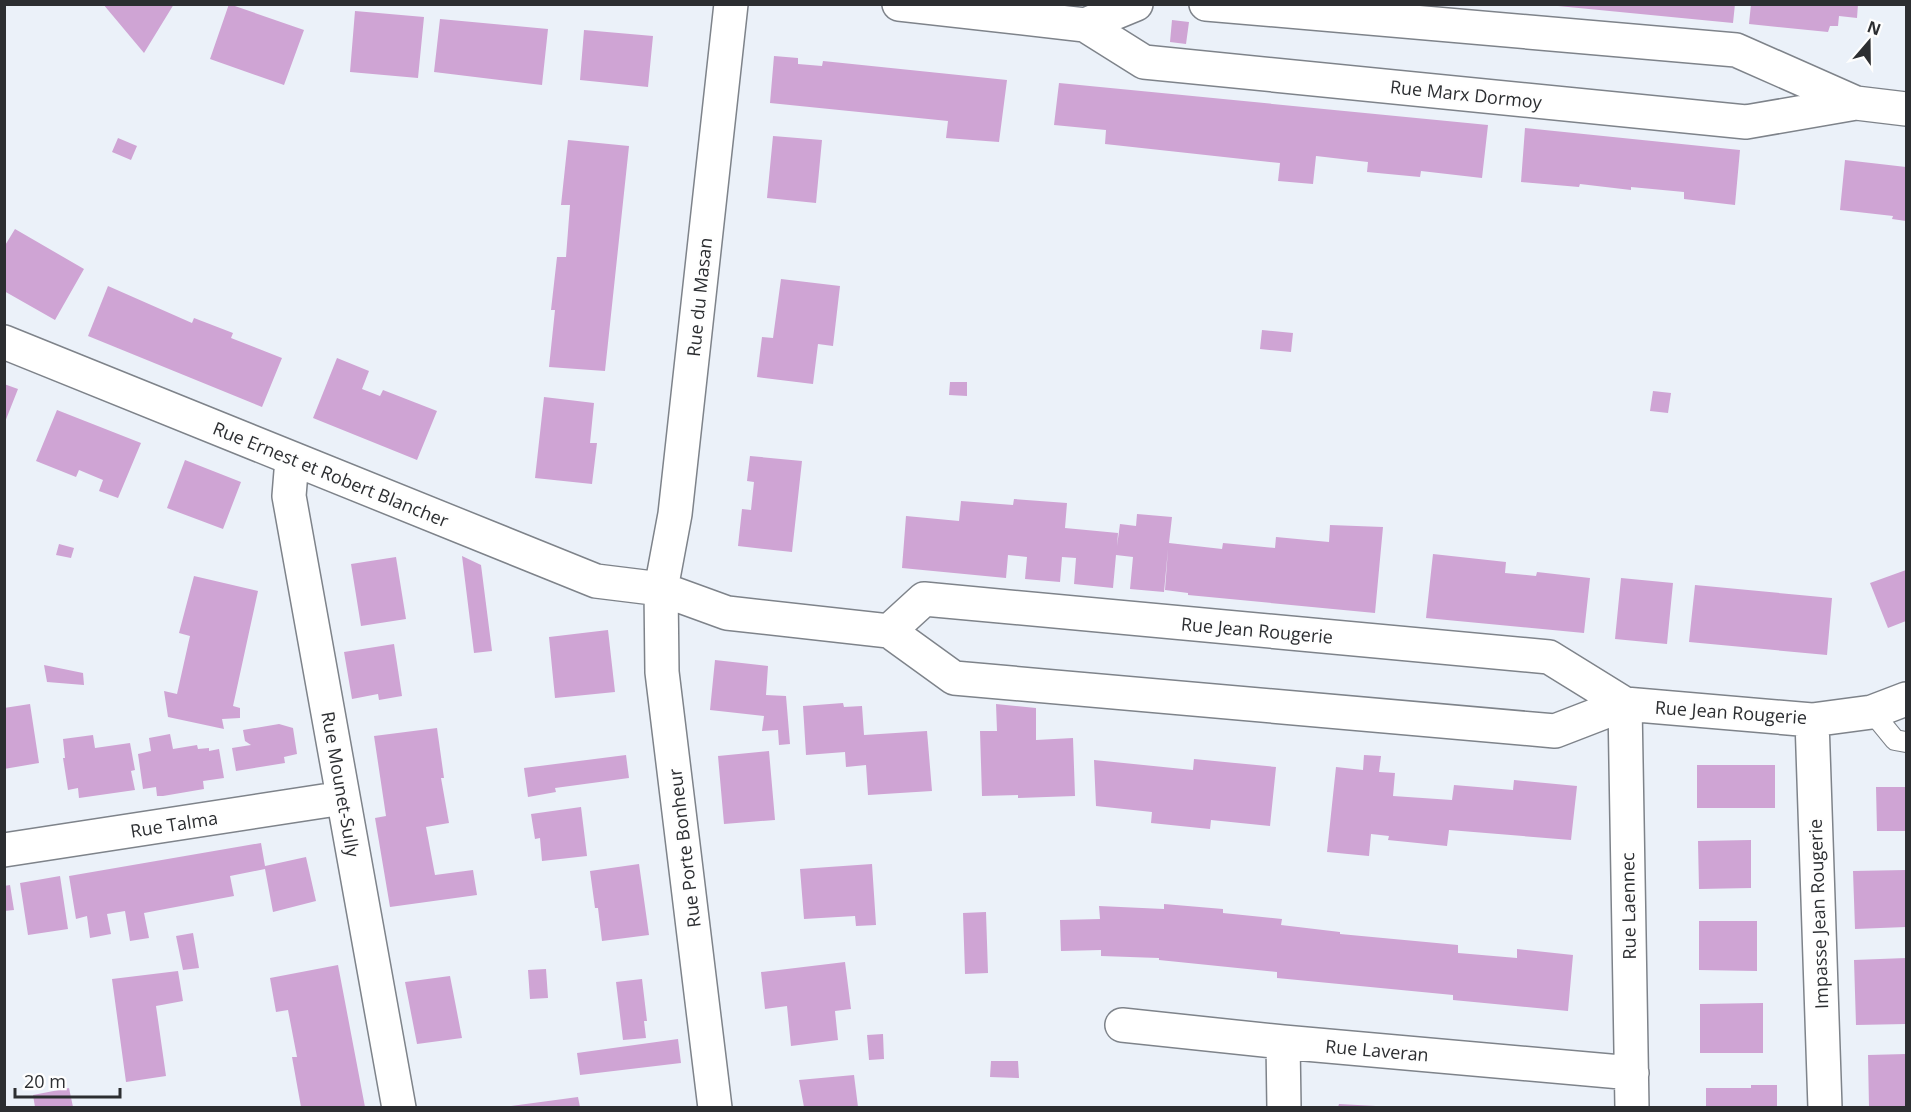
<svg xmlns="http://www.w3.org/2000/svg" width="1911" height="1112" font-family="'Open Sans',sans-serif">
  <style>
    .building { fill: #cfa4d4 }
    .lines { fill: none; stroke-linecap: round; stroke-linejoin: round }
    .lane-casing { stroke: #7e838a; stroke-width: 22 }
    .street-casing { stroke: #7e838a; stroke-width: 36 }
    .lane { stroke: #fff; stroke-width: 20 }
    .street { stroke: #fff; stroke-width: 33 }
    .labels { text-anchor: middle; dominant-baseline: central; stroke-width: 4.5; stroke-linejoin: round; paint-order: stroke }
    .street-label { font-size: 18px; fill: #2c2e31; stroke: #fefefe }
  </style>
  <rect width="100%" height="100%" fill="#ebf1f9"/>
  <path class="building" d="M103 4H174L144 53Z
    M229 4 304 30 284 85 210 59Z
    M1558 4H1735L1733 23 1558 6Z
    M1751 4H1858L1857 18 1839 16 1838 26H1830L1828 32 1749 24Z
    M355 11 424 17 418 78 350 72Z
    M440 19 548 29 542 85 434 72Z
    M1172 20 1189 22 1186 44 1170 42Z
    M584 30 653 36 648 87 580 80Z
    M774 56 798 58V64L822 66 823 61 1007 80 999 142 946 138 948 121 770 103Z
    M1059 83 1488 125 1482 178 1421 171 1420 177 1367 172 1368 162 1316 156 1313 184 1278 181 1280 163 1105 144 1106 130 1054 125Z
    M1525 128 1740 150 1735 205 1684 199V192L1631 187V190L1580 184 1579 187 1521 182Z
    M773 136 822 140 816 203 767 198Z
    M118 138 137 146 131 160 112 152Z
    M568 140 629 146 605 371 549 367 555 310H551L557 257H566L570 205H561Z
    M1845 160 1906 167V221L1892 219 1893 216 1840 210Z
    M15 229 84 269 55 320 4 291V247Z
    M781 279 840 286 833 346 818 344 813 384 757 377 762 337 773 338Z
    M108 286 192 323 194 318 233 333 231 338 282 358 262 407 88 336Z
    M1262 330 1293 333 1291 352 1260 349Z
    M337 358 369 371 362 389 380 396 383 390 437 411 417 460 313 418Z
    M950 382H967V396L949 395Z
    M4 384 18 389 5 422H4Z
    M1653 391 1671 393 1668 413 1650 411Z
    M544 397 594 403 590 443H597L592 484 535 478Z
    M57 410 141 443 118 498 99 491 103 480 79 470 76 477 36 461Z
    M750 456 802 461 792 552 738 546 742 509 751 510 754 482 747 481Z
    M185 460 241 482 223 529 167 508Z
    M1014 499 1067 503 1065 528 1118 533 1117 546 1120 524 1136 526 1137 514 1172 517 1169 543 1222 549 1223 543 1275 548 1276 537 1329 542 1330 525 1383 527 1375 613 1188 595V593L1165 590 1168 549 1164 592 1130 589 1133 557 1116 555 1113 588 1074 584 1076 558 1062 557 1060 582 1025 579 1027 557 1008 555 1006 578 902 568 906 516 959 521 961 501 1013 505Z
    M59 544 74 548 71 558 56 555Z
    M1433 554 1506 562 1505 573 1536 576 1537 572 1590 578 1584 633 1426 618Z
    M462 556 481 565 492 651 474 653Z
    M396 557 406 619 361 626 351 564Z
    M1906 570V621L1888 628 1870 583Z
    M194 576 258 591 233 706 240 708V718L222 719 224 729 168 717 164 691 177 694 190 636 179 633Z
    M1621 578 1673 583 1667 644 1615 639Z
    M1695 585 1832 598 1827 655 1689 642Z
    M608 630 615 692 555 698 549 637Z
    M394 644 402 696 379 700 378 694 352 699 344 652Z
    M715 660 768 666 766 695 786 696 790 744 779 745 778 730 762 731 764 716 710 710Z
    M44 665 83 673 84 685 47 682Z
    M843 703 844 707 862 706 864 735 927 731 932 791 868 795 866 765 846 767 845 752 806 755 803 706Z
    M30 704 39 763 4 769V708Z
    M996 704 1036 708V740L1073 738 1075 796 1018 798V795L982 796 980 731H997Z
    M279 724 293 728 297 754 284 757 285 763 236 771 232 748 251 745 245 741 243 730Z
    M437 728 444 778H441L449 823 426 827 435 875 473 870 477 895 390 907 375 818 386 816 374 736Z
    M170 734 173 749 197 745 198 749 209 748V751L219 749 224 778 203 781 204 789 163 796H157L156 787 143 789 138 754 151 751 149 738Z
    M93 735 95 748 130 743 135 770 131 771 135 790 79 798 78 788 68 790 63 758H65L63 739Z
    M769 751 775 820 724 824 718 756Z
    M626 755 629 778 555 788 556 792 528 797 524 768Z
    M1364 755 1381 756 1379 772 1395 773 1393 796 1452 800 1454 785 1513 790 1514 780 1577 786 1571 840 1449 830 1447 846 1388 840 1389 836 1371 834 1369 856 1327 852 1336 767 1363 770Z
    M1194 759 1276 767 1270 826 1211 820 1210 829 1151 823 1152 812 1096 806 1094 760 1193 770Z
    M1697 765H1775V808H1697Z
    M1876 787H1906V831H1877Z
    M581 807 587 856 542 861 540 838 535 839 531 814Z
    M1751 840V888L1699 889 1698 841Z
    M261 843 265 866 306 857 316 901 273 912 265 869 230 876 234 896 144 913 149 938 130 941 125 911 107 914 111 934 90 938 87 916 76 919 69 876Z
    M639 864 649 935 602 941 598 908H595L590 871Z
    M872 864 876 925 856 926 855 916 804 919 800 869Z
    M1906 870V927L1855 929 1853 871Z
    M60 876 68 929 28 935 20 883Z
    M10 885 14 910 4 911V886Z
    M1164 904 1223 909V913L1282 919 1281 925 1340 932V934L1458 945V953L1517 958V949L1573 955 1568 1011 1453 1000V995L1277 978V972L1159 960V958L1101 956V950L1061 951 1060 920 1100 919 1099 906 1164 909Z
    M986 912 988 973 965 974 963 913Z
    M1699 921H1757V971L1699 970Z
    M193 933 199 968 183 970 176 936Z
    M1906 958V1024L1856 1025 1854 960Z
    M845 962 851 1009 835 1011 838 1040 791 1046 787 1006 765 1009 761 972Z
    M338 965 365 1107H301L292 1057H297L288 1010 276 1012 270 978Z
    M546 969 548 998 530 999 528 970Z
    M178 971 183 1001 156 1006 166 1076 126 1082 112 979Z
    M450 976 462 1038 417 1044 405 982Z
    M642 979 647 1021H644L646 1038 623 1040 616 982Z
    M1763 1003V1053H1700V1004Z
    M883 1034 884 1059 869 1060 867 1035Z
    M678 1039 681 1063 580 1075 577 1053Z
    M1906 1054V1107H1869L1868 1055Z
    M991 1061H1018L1019 1078 990 1077Z
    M854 1075 858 1107H804L799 1080Z
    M1751 1085H1777V1107H1706V1088H1751Z
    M69 1088 73 1107H35L33 1095Z
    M578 1097 580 1107H511V1106Z
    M1339 1104 1376 1106V1107H1338Z"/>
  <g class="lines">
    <defs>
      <path id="lane" d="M1872 712 1895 740 1906 742"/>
      <path id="street" d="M899 4 1085 25 1144 62 1746 122 1856 103 1906 109
        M1206 4 1736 50 1856 103
        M1085 25 1136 4
        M4 342 596 581 661 589 727 613 889 631 954 678 1555 731 1625 704 1812 720 1872 712 1906 699
        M292 459 289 496 399 1108
        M889 631 924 599 1549 657 1625 704
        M1625 704 1632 1108
        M1812 720 1825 1108
        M4 850 343 798
        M1122 1025 1283 1042 1632 1073
        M1283 1042 1284 1108
        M715 1108 662 672 661 589 675 514 731 4"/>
    </defs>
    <use href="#lane" class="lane-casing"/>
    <use href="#street" class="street-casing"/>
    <use href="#lane" class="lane"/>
    <use href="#street" class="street"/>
  </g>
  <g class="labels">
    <g class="street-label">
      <text transform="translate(1466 94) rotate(6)">Rue Marx Dormoy</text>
      <text transform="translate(699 297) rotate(-84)">Rue du Masan</text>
      <text transform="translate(331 474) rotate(22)">Rue Ernest et Robert Blancher</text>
      <text transform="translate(1257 630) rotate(5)">Rue Jean Rougerie</text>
      <text transform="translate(1731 712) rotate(4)">Rue Jean Rougerie</text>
      <text transform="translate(341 784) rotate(80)">Rue Mounet-Sully</text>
      <text transform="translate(174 824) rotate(-9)">Rue Talma</text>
      <text transform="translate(684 848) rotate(-97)">Rue Porte Bonheur</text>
      <text transform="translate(1628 906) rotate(-91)">Rue Laennec</text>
      <text transform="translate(1818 914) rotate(-92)">Impasse Jean Rougerie</text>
      <text transform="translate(1377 1050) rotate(5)">Rue Laveran</text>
    </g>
  </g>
  <rect width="1911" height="1112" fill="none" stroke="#2c2e31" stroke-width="12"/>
  <g transform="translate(1869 42) rotate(20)" stroke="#fefefe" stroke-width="4.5" paint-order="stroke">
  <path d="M0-4.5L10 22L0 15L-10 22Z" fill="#2c2e31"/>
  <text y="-9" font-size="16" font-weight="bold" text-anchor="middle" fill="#2c2e31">N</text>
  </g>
  <path d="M15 1088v9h105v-9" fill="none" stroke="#2c2e31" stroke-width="3"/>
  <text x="24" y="1088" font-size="18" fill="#2c2e31" stroke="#fefefe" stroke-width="4.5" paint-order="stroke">20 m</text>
</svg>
